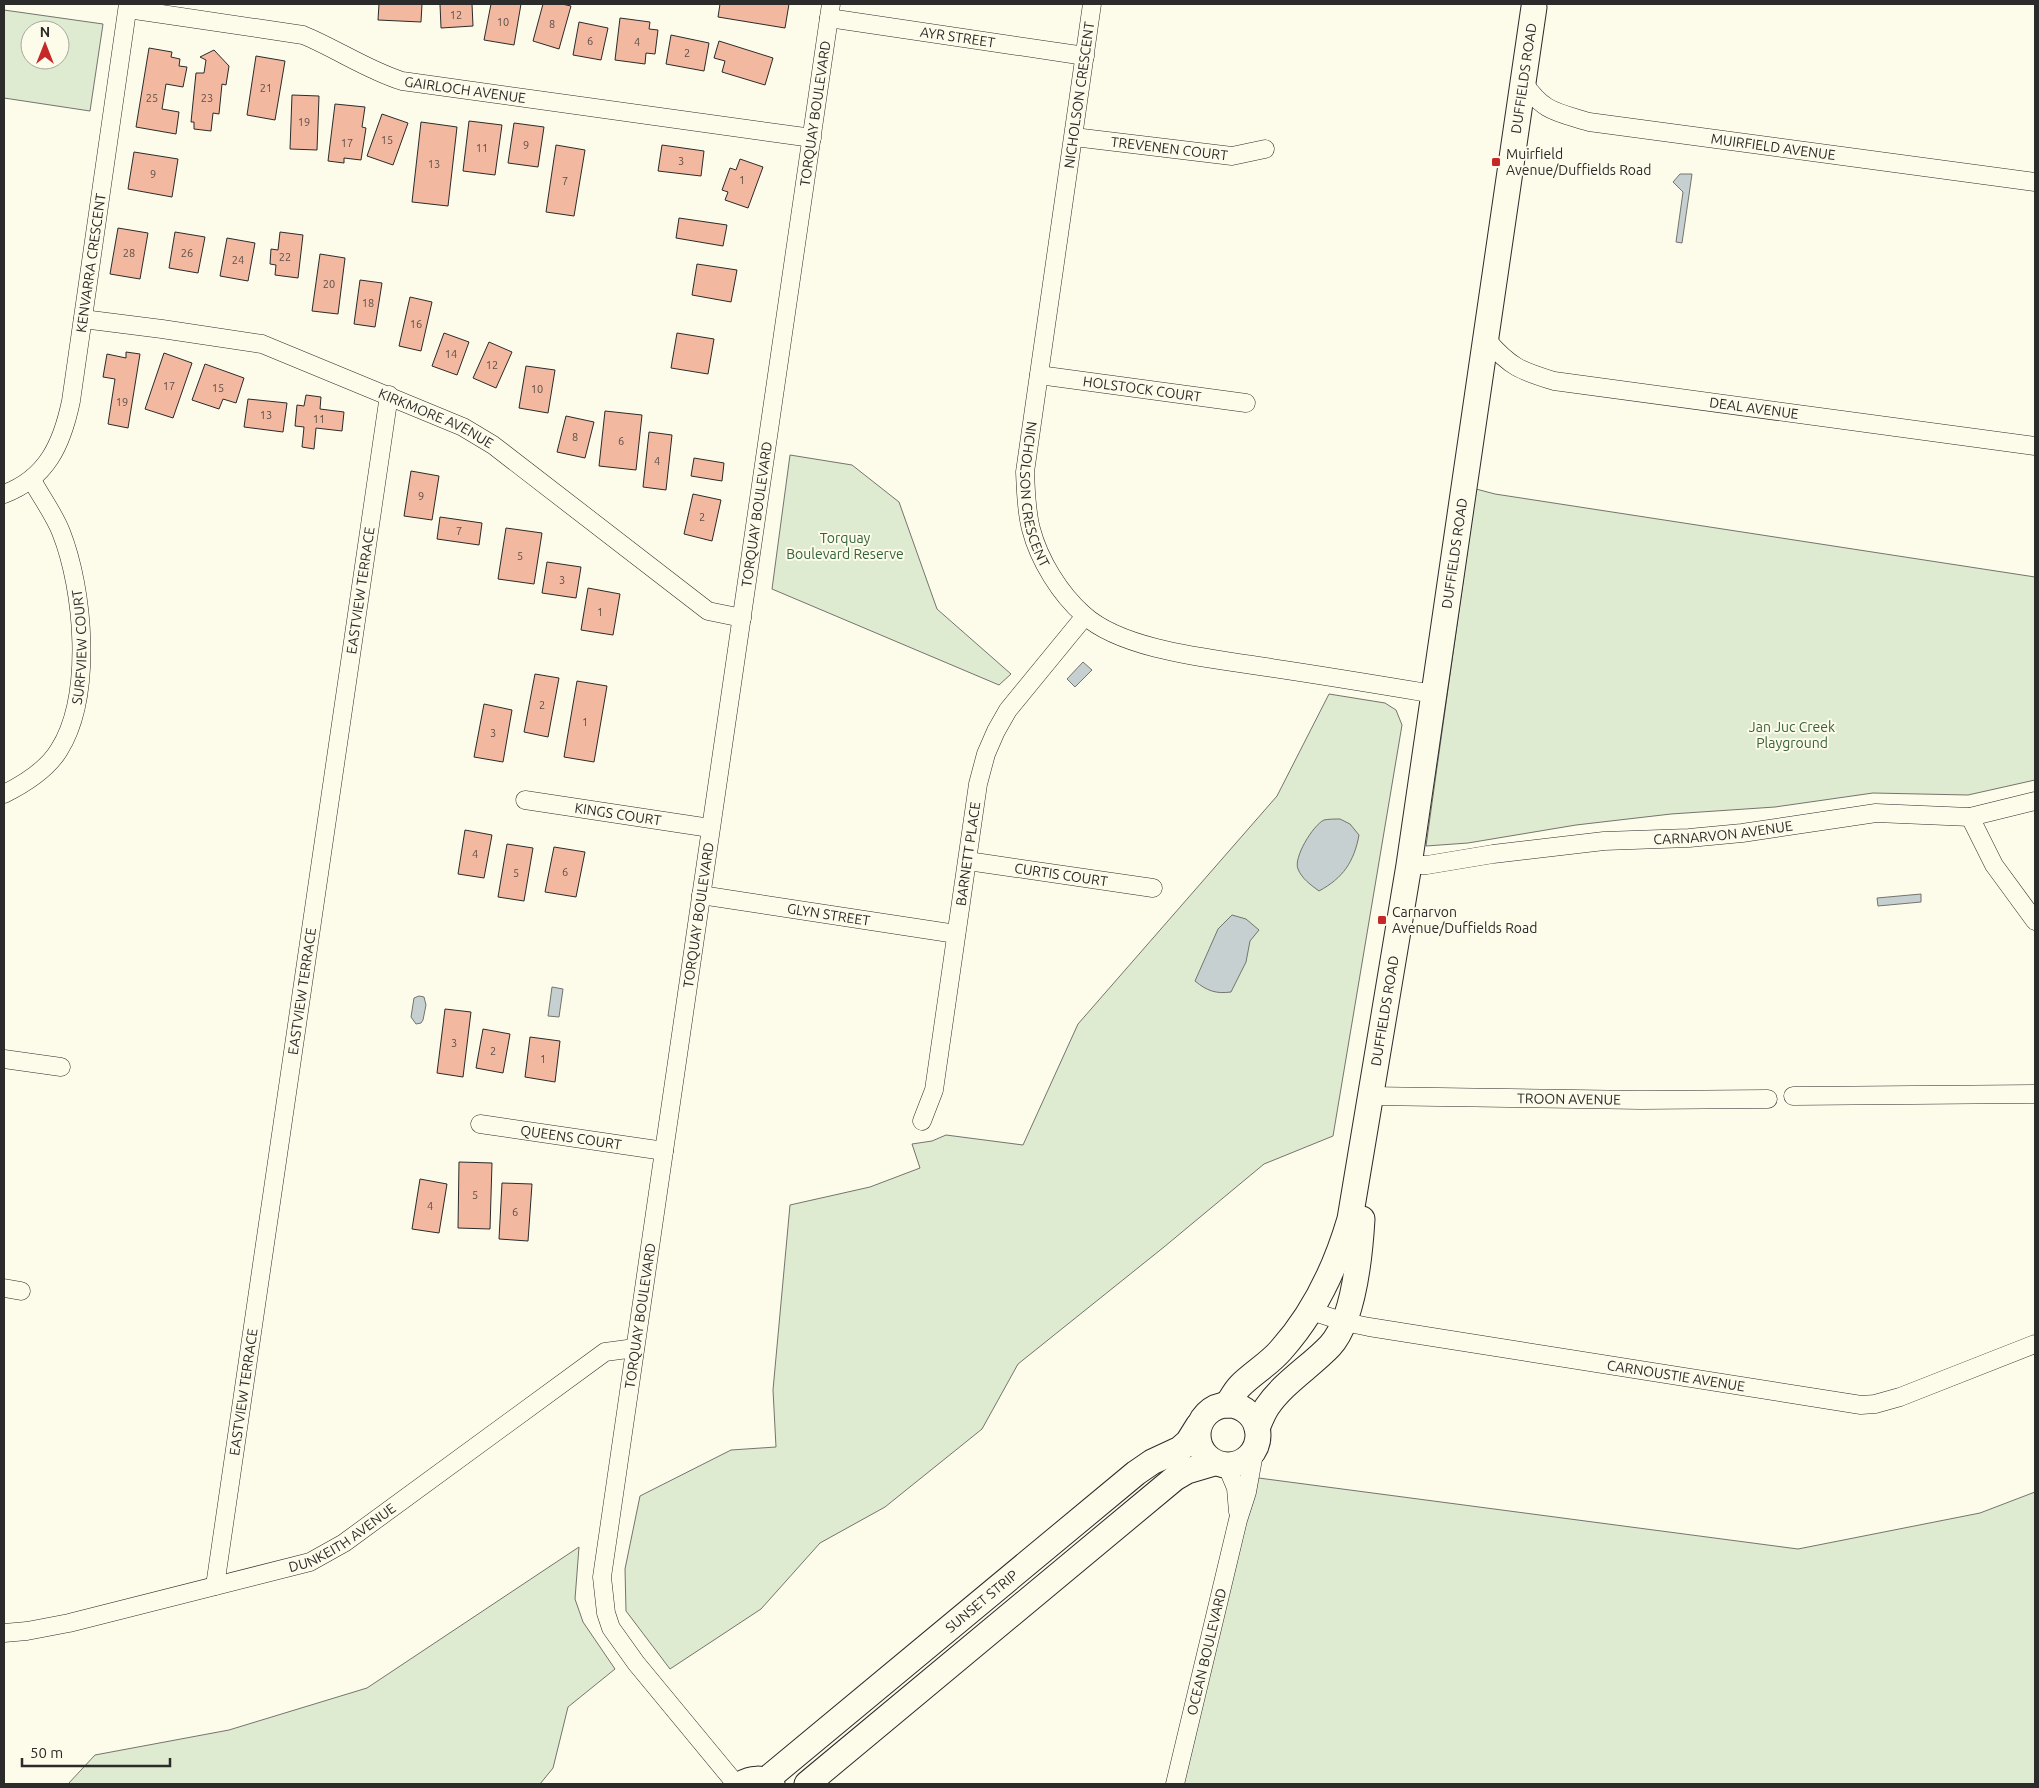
<svg xmlns="http://www.w3.org/2000/svg" width="2039" height="1788" font-family="Ubuntu,sans-serif">
  <style>
    .green { fill: #deebd1; stroke: #74746e; fill-rule: evenodd }
    .water { fill: #c7d0d0; stroke: #74746e }
    .building { fill: #f2b8a0; stroke: #2b2b2b }
    .lines { fill: none; stroke-linecap: round; stroke-linejoin: round }
    .street-casing { stroke: #2b2b2b; stroke-width: 19 }
    .secondary-casing { stroke: #2b2b2b; stroke-width: 27 }
    .street { stroke: #fdfbea; stroke-width: 18 }
    .secondary { stroke: #fdfbea; stroke-width: 25 }
    .poi-dot { fill: #c62828; stroke: #fdfbea; stroke-width: 2 }
    .labels { text-anchor: middle; dominant-baseline: central; stroke-width: 4; stroke-linejoin: round; paint-order: stroke }
    .number-label { font-size: 11px; fill: #5d4e48 }
    .street-label { font-size: 14px; fill: #2b2b2b; stroke: #fdfbea }
    .poi-label { font-size: 14px; fill: #2b2b2b; stroke: #fdfbea; text-anchor: start }
    .park-label { font-size: 14px; fill: #34623c; stroke: #fdfbea }
  </style>
  <rect width="100%" height="100%" fill="#fdfbea"/>
  <path class="green" d="M4 10 103 24 90 111 4 98ZM30 30H60V60H30Z
    M790 455 852 465 899 502 937 609 1011 674 999 685 772 589Z
    M1476 489 1495 494 2035 577V780L1968 795 1873 793 1775 807 1671 814 1576 825 1468 843 1426 846Z
    M1329 694 1385 703 1396 710 1402 725 1333 1136 1264 1164 1164 1247 1018 1364 982 1429 885 1507 820 1543 761 1609 670 1669 626 1611 625 1569 640 1496 731 1450 776 1447 773 1390 790 1205 870 1187 920 1168 912 1144 932 1141 946 1135 1023 1145 1078 1024 1277 796Z
    M1251 1477 1798 1549 1980 1513 2035 1492V1784H1175Z
    M579 1547 575 1599 583 1622 615 1669 568 1707 553 1768 540 1784H68L95 1755 229 1730 367 1688Z"/>
  <path class="water" d="M1680 174H1692L1682 243 1676 242 1683 192 1673 182Z
    M1083 662 1092 670 1075 687 1067 679Z
    M1340 819 1350 824 1359 835C1354 862 1343 878 1319 891 1311 885 1302 879 1298 869 1293 858 1313 825 1324 820 1329 819 1335 819 1340 819Z
    M1921 894V902L1878 906 1877 898Z
    M1232 915 1246 919 1259 930 1250 941 1246 962 1231 992C1216 994 1207 991 1195 981L1218 929Z
    M552 987 563 989 559 1017 548 1016Z
    M419 996 424 997 426 1005 423 1020 421 1023 416 1024 411 1017 414 998Z"/>
  <path class="building" d="M379 4H422L421 22 378 20Z
    M440 4H472L473 26 441 28Z
    M491 4H521L514 45 484 40Z
    M543 4H562L571 6 559 49 533 41Z
    M720 4H789L785 28 718 17Z
    M620 18 650 22 649 29 658 30 655 54 646 53 645 64 615 60Z
    M579 22 608 28 601 60 573 55Z
    M671 35 709 43 704 71 666 64Z
    M719 41 773 58 765 85 722 72 725 61 714 58Z
    M149 48 172 52 171 57 180 59 179 66 187 67 183 87 166 84 162 109 179 112 176 134 136 127Z
    M214 50 229 66 226 85 222 84 219 114 213 113 211 131 194 129V122H191L196 73H204L206 60 200 57Z
    M256 56 285 61 275 120 247 115Z
    M292 95 319 96 317 150 290 149Z
    M335 104 365 107 362 127 366 128 361 160 344 158V163L328 161Z
    M382 114 408 123 393 165 367 156Z
    M469 121 502 125 495 175 463 171Z
    M421 122 457 127 448 206 412 202Z
    M514 123 544 127 538 167 508 163Z
    M556 145 585 150 574 216 546 212Z
    M662 145 704 151 701 176 658 171Z
    M134 152 178 159 172 197 128 189Z
    M740 159 763 167 748 208 725 200 728 192 722 190 730 168 736 170Z
    M679 218 727 225 723 246 676 238Z
    M118 228 148 233 140 279 110 274Z
    M175 232 205 237 198 273 169 268Z
    M280 232 303 235 298 278 275 275 276 265 270 264 271 249 278 250Z
    M227 238 255 243 248 281 220 276Z
    M320 254 345 258 338 314 312 311Z
    M697 264 737 270 731 302 692 295Z
    M360 280 382 283 375 327 354 324Z
    M410 297 432 302 421 351 399 346Z
    M444 333 469 342 457 375 432 366Z
    M677 333 714 339 708 374 671 368Z
    M489 342 512 352 496 388 473 378Z
    M126 352 140 354 128 428 108 424 115 379 103 377 107 354 126 358Z
    M164 353 192 363 173 418 145 409Z
    M205 364 244 378 236 403 223 399 219 409 192 400Z
    M526 366 555 370 548 413 519 408Z
    M306 395 321 397 320 409 344 412 342 431 316 428 314 449 302 447 304 427 295 426 297 405 304 406Z
    M248 399 287 403 283 432 244 427Z
    M605 411 642 415 636 470 599 466Z
    M566 416 594 422 585 458 557 452Z
    M649 432 672 435 666 490 643 487Z
    M694 458 724 463 722 481 691 476Z
    M411 471 439 476 432 520 404 516Z
    M693 494 721 500 712 541 684 534Z
    M440 517 482 523 479 545 437 539Z
    M506 528 542 533 534 584 498 579Z
    M547 562 581 567 576 598 542 593Z
    M588 588 620 594 613 635 581 630Z
    M535 674 559 678 548 737 524 732Z
    M577 681 607 686 594 762 564 757Z
    M484 704 512 710 503 762 474 757Z
    M465 830 492 835 484 878 458 874Z
    M507 844 533 848 524 901 498 897Z
    M554 847 585 852 576 897 545 892Z
    M445 1009 471 1012 463 1077 437 1073Z
    M483 1029 510 1034 503 1073 476 1068Z
    M530 1037 560 1041 555 1082 525 1077Z
    M459 1162 492 1163 490 1229 458 1228Z
    M420 1179 447 1184 439 1233 412 1229Z
    M502 1183 532 1184 528 1241 499 1239Z"/>
  <g class="lines">
    <defs>
      <g id="street">
        <path id="s1" d="M1092 4 1025 472C1026 491 1026 510 1031 529 1039 560 1060 594 1084 615 1125 652 1219 659 1272 668 1326 676 1380 685 1434 694"/>
        <path id="s2" d="M128 9 303 35C337 49 367 70 402 81L812 138"/>
        <path id="s3" d="M829 18 1085 56"/>
        <path id="s4" d="M1524 83C1543 112 1557 112 1589 122L2035 182"/>
        <path id="s5" d="M1074 137 1232 156 1265 149"/>
        <path id="s6" d="M83 319 162 329 262 344 463 427 493 445 708 611 742 618"/>
        <path id="s7" d="M1487 340C1510 367 1521 371 1554 381L2035 446"/>
        <path id="s8" d="M1039 375 1246 403"/>
        <path id="s9" d="M4 494C47 478 62 444 71 401L128 4"/>
        <path id="s10" d="M4 794C24 784 47 770 59 750 93 696 84 590 61 532 54 514 41 497 32 480"/>
        <path id="s11" d="M525 800 710 828"/>
        <path d="M1970 817 1994 865 2035 921"/>
        <path id="s12" d="M968 861 1153 888"/>
        <path id="s13" d="M1409 865H1427L1493 854 1604 841 1689 838 1742 833 1876 813 1970 817 2035 801"/>
        <path id="s14" d="M701 895 956 934"/>
        <path d="M4 1059 61 1067"/>
        <path id="s15" d="M1369 1096 1641 1100 1768 1099"/>
        <path d="M1793 1096 2035 1094"/>
        <path id="s16" d="M922 1121 934 1090 978 784 986 754 996 731 1008 710 1085 616"/>
        <path id="s17" d="M480 1124 664 1151"/>
        <path d="M4 1288 21 1291"/>
        <path id="s18" d="M1311 1311 1345 1322 1369 1327 1861 1405 1875 1404 1900 1397 2035 1344"/>
        <path d="M1226 1464 1236 1488 1238 1512"/>
        <path id="s19" d="M215 1586 389 395"/>
        <path id="s20" d="M4 1633 27 1631 69 1623 310 1562 344 1543 605 1352 635 1348"/>
        <path id="s21" d="M736 1784 636 1663 611 1628 606 1613 602 1577 831 4"/>
        <path id="s22" d="M1175 1784 1238 1520 1247 1492 1255 1448"/>
      </g>
      <g id="secondary">
        <path id="s23" d="M1227 1405C1231 1399 1235 1391 1240 1386 1253 1373 1269 1364 1281 1350 1315 1312 1336 1267 1350 1219L1409 865 1534 7"/>
        <circle cx="1228" cy="1435" r="30"/>
        <path d="M1257 1428C1260 1421 1263 1413 1267 1407 1283 1383 1310 1367 1330 1346 1354 1320 1360 1253 1362 1219"/>
        <path id="s24" d="M766 1780 1136 1473 1152 1462 1180 1449 1188 1442 1198 1426"/>
        <path d="M741 1784C751 1778 763 1777 772 1784"/>
        <path d="M807 1784 1175 1478 1187 1471 1214 1463"/>
      </g>
    </defs>
    <use href="#street" class="street-casing"/>
    <use href="#secondary" class="secondary-casing"/>
    <use href="#street" class="street"/>
    <use href="#secondary" class="secondary"/>
  </g>
  <g class="poi-dot">
    <rect x="1491" y="157" width="10" height="10" rx="2.5"/>
    <rect x="1377" y="915" width="10" height="10" rx="2.5"/>
  </g>
  <g class="labels">
    <g class="number-label">
      <text x="456" y="15">12</text>
      <text x="503" y="22">10</text>
      <text x="552" y="24">8</text>
      <text x="590" y="41">6</text>
      <text x="637" y="42">4</text>
      <text x="687" y="53">2</text>
      <text x="266" y="88">21</text>
      <text x="152" y="98">25</text>
      <text x="207" y="98">23</text>
      <text x="304" y="122">19</text>
      <text x="387" y="140">15</text>
      <text x="347" y="143">17</text>
      <text x="526" y="145">9</text>
      <text x="482" y="148">11</text>
      <text x="681" y="161">3</text>
      <text x="434" y="164">13</text>
      <text x="153" y="174">9</text>
      <text x="742" y="180">1</text>
      <text x="565" y="181">7</text>
      <text x="129" y="253">28</text>
      <text x="187" y="253">26</text>
      <text x="285" y="257">22</text>
      <text x="238" y="260">24</text>
      <text x="329" y="284">20</text>
      <text x="368" y="303">18</text>
      <text x="416" y="324">16</text>
      <text x="451" y="354">14</text>
      <text x="492" y="365">12</text>
      <text x="169" y="386">17</text>
      <text x="218" y="388">15</text>
      <text x="537" y="389">10</text>
      <text x="122" y="402">19</text>
      <text x="266" y="415">13</text>
      <text x="319" y="419">11</text>
      <text x="575" y="437">8</text>
      <text x="621" y="441">6</text>
      <text x="657" y="461">4</text>
      <text x="421" y="496">9</text>
      <text x="702" y="517">2</text>
      <text x="459" y="531">7</text>
      <text x="520" y="556">5</text>
      <text x="562" y="580">3</text>
      <text x="600" y="612">1</text>
      <text x="542" y="705">2</text>
      <text x="585" y="722">1</text>
      <text x="493" y="733">3</text>
      <text x="475" y="854">4</text>
      <text x="565" y="872">6</text>
      <text x="516" y="873">5</text>
      <text x="454" y="1043">3</text>
      <text x="493" y="1051">2</text>
      <text x="543" y="1059">1</text>
      <text x="475" y="1195">5</text>
      <text x="430" y="1206">4</text>
      <text x="515" y="1212">6</text>
    </g>
    <g class="street-label">
      <text stroke="none"><textPath href="#s3" startOffset="130">AYR STREET</textPath></text>
      <text stroke="none"><textPath href="#s23" startOffset="1381">DUFFIELDS ROAD</textPath></text>
      <text stroke="none"><textPath href="#s2" startOffset="350">GAIRLOCH AVENUE</textPath></text>
      <text transform="translate(1079 95) rotate(-82)">NICHOLSON CRESCENT</text>
      <text stroke="none"><textPath href="#s21" startOffset="1731">TORQUAY BOULEVARD</textPath></text>
      <text stroke="none"><textPath href="#s4" startOffset="264">MUIRFIELD AVENUE</textPath></text>
      <text stroke="none"><textPath href="#s5" startOffset="96">TREVENEN COURT</textPath></text>
      <text stroke="none"><textPath href="#s9" startOffset="260">KENVARRA CRESCENT</textPath></text>
      <text stroke="none"><textPath href="#s8" startOffset="104">HOLSTOCK COURT</textPath></text>
      <text stroke="none"><textPath href="#s7" startOffset="282">DEAL AVENUE</textPath></text>
      <text stroke="none"><textPath href="#s6" startOffset="370">KIRKMORE AVENUE</textPath></text>
      <text stroke="none"><textPath href="#s1" startOffset="496">NICHOLSON CRESCENT</textPath></text>
      <text stroke="none"><textPath href="#s21" startOffset="1326">TORQUAY BOULEVARD</textPath></text>
      <text stroke="none"><textPath href="#s23" startOffset="901">DUFFIELDS ROAD</textPath></text>
      <text stroke="none"><textPath href="#s19" startOffset="1006">EASTVIEW TERRACE</textPath></text>
      <text stroke="none"><textPath href="#s10" startOffset="178">SURFVIEW COURT</textPath></text>
      <text stroke="none"><textPath href="#s11" startOffset="94">KINGS COURT</textPath></text>
      <text stroke="none"><textPath href="#s13" startOffset="316">CARNARVON AVENUE</textPath></text>
      <text stroke="none"><textPath href="#s16" startOffset="272">BARNETT PLACE</textPath></text>
      <text stroke="none"><textPath href="#s12" startOffset="94">CURTIS COURT</textPath></text>
      <text stroke="none"><textPath href="#s21" startOffset="921">TORQUAY BOULEVARD</textPath></text>
      <text stroke="none"><textPath href="#s14" startOffset="129">GLYN STREET</textPath></text>
      <text stroke="none"><textPath href="#s19" startOffset="601">EASTVIEW TERRACE</textPath></text>
      <text stroke="none"><textPath href="#s23" startOffset="438">DUFFIELDS ROAD</textPath></text>
      <text stroke="none"><textPath href="#s15" startOffset="200">TROON AVENUE</textPath></text>
      <text stroke="none"><textPath href="#s17" startOffset="92">QUEENS COURT</textPath></text>
      <text stroke="none"><textPath href="#s21" startOffset="516">TORQUAY BOULEVARD</textPath></text>
      <text stroke="none"><textPath href="#s18" startOffset="371">CARNOUSTIE AVENUE</textPath></text>
      <text stroke="none"><textPath href="#s19" startOffset="196">EASTVIEW TERRACE</textPath></text>
      <text stroke="none"><textPath href="#s20" startOffset="354">DUNKEITH AVENUE</textPath></text>
      <text stroke="none"><textPath href="#s24" startOffset="280">SUNSET STRIP</textPath></text>
      <text stroke="none"><textPath href="#s22" startOffset="136">OCEAN BOULEVARD</textPath></text>
    </g>
    <g class="poi-label">
      <text x="1506" y="154">Muirfield<tspan x="1506" dy="16">Avenue/Duffields Road</tspan></text>
      <text x="1392" y="912">Carnarvon<tspan x="1392" dy="16">Avenue/Duffields Road</tspan></text>
    </g>
    <g class="park-label">
      <text x="845" y="538">Torquay<tspan x="845" dy="16">Boulevard Reserve</tspan></text>
      <text x="1792" y="727">Jan Juc Creek<tspan x="1792" dy="16">Playground</tspan></text>
    </g>
  </g>
  <rect width="2039" height="1788" fill="none" stroke="#2b2b2b" stroke-width="10"/>
  <g transform="translate(45 45)"><circle r="24" fill="#fdfbea" stroke="#a9a89e"/>
  <path d="M0-4L9 19L0 12L-9 19Z" fill="#c62828"/>
  <text y="-8" font-size="14" font-weight="bold" text-anchor="middle" fill="#2b2b2b">N</text>
  </g>
  <path d="M22 1758v8h148v-8" fill="none" stroke="#2b2b2b" stroke-width="2.5"/>
  <text x="30" y="1758" font-size="15" fill="#2b2b2b" stroke="#fdfbea" stroke-width="4" paint-order="stroke">50 m</text>
</svg>
